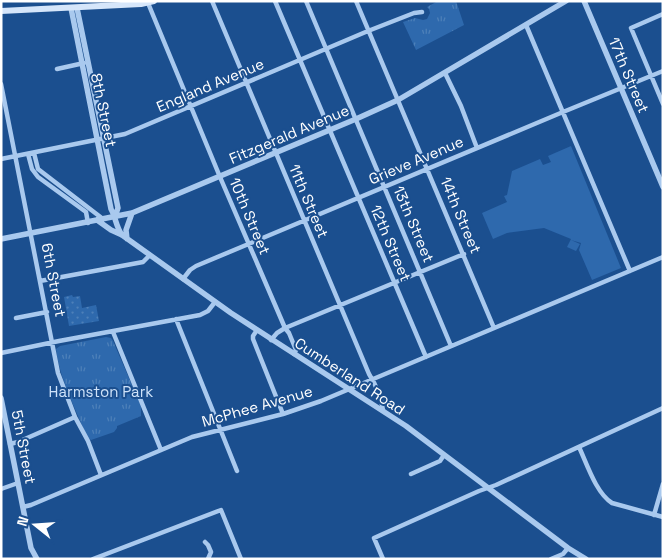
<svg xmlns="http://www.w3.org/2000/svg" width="664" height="560" font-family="'Space Grotesk',sans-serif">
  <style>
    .grass { fill: #2e69ad }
    .park { fill: url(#park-tufts) }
    .garden { fill: url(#garden-dots) }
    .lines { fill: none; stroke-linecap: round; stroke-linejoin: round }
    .minor { stroke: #a9c9ee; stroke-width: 4.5 }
    .tertiary { stroke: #a9c9ee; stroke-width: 5.5 }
    .secondary { stroke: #d6e6fa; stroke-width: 6 }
    .labels { text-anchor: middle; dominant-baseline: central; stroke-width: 4; stroke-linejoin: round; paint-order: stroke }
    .street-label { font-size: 15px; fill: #fff; stroke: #1b4f8f }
    .park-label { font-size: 15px; fill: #cfe3fa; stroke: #1b4f8f }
  </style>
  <defs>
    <pattern id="park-tufts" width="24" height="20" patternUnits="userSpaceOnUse" patternTransform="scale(1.25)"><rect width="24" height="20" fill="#2e69ad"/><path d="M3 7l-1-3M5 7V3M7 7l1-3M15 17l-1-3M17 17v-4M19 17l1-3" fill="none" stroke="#4d80b9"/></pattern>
    <pattern id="garden-dots" width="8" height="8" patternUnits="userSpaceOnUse" patternTransform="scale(1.25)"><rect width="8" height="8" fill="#2e69ad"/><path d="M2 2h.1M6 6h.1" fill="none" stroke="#4d80b9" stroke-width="1.8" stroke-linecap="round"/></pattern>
  </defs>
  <rect width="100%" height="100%" fill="#1b4f8f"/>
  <path class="grass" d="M571 146 621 268 592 280 579 250 581 243 571 240 580 244 576 251 567 247 571 239 544 228 507 233 493 239 482 213 507 202 504 196 507 195 512 171 540 159 543 165 551 162 548 156Z"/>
  <path class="park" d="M438 1H456L464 25 416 50 403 22 415 18 423 20 427 19 430 13 429 9 427 7Z
    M106 337 111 338 113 341 141 406V416L117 426V428L114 432 91 440 87 437C76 410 59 377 56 349L60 346Z"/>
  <path class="garden" d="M72 295 73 297 80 296 82 308 96 305 99 321 69 326 64 297Z"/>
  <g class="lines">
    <path class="minor" d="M212 1 369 374C376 385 381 397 383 410
      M275 1 426 357
      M306 1 451 346
      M356 1 494 328
      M148 3 220 177 285 328 289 333 296 350 294 354
      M663 14 631 28 663 104
      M526 25 630 271
      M57 69 84 63
      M445 73 461 106 477 148
      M1 84 58 373 75 417 88 441 101 475
      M34 153 38 169 103 219
      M28 154 32 169 38 177 86 212 88 223
      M1 159 125 134 368 31 414 13 422 12
      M183 279 190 270 196 266 563 112 663 71
      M40 281 143 262 150 255
      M16 318 47 312
      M176 319 237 471
      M257 330 253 336V339L283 414
      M113 332 161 450
      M271 340 277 333 285 328 464 254
      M1 353 59 341 200 315 208 311 215 302
      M10 444 18 442 75 417
      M579 447C587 464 596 493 612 503L663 517
      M411 474 440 461 444 455
      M1 489 18 483
      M23 507 31 505 192 437 283 414 321 401 663 257
      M654 515 663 484
      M205 542 208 545 211 552 208 559
      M93 559 221 510 241 559
      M383 559 374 538 479 491 496 485 663 408
      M551 559 563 554 568 548"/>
    <path class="tertiary" d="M584 1 663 187
      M71 8 111 209C116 218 116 227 122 235
      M77 8 118 208 115 217
      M97 220 111 230 122 235 231 313 406 426 568 548 586 559
      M1 239 132 213 356 119 398 100 566 1
      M127 239 126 230 132 213
      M1 398 31 548 37 559"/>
    <path class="secondary" d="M1 11 141 4 154 1"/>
  </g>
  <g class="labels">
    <g class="street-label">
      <text transform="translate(629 75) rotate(67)">17th Street</text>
      <text transform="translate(210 85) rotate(-23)">England Avenue</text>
      <text transform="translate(104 110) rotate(78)">8th Street</text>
      <text transform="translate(289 134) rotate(-23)">Fitzgerald Avenue</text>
      <text transform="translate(416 160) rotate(-23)">Grieve Avenue</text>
      <text transform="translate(309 201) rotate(67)">11th Street</text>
      <text transform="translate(461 215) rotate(67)">14th Street</text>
      <text transform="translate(250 216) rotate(67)">10th Street</text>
      <text transform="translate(414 224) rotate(67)">13th Street</text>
      <text transform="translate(391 243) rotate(67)">12th Street</text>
      <text transform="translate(54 280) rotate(79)">6th Street</text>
      <text transform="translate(350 376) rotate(33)">Cumberland Road</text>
      <text transform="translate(257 406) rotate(-16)">McPhee Avenue</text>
      <text transform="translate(24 447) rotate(79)">5th Street</text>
    </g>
    <g class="park-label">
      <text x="101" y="391">Harmston Park</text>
    </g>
  </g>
  <rect width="664" height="560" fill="none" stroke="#ffffff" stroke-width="5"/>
  <g transform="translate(35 525) rotate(287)" stroke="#1b4f8f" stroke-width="4" paint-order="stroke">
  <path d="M0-4L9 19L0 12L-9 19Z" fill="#ffffff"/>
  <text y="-8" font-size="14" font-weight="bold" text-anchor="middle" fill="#ffffff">N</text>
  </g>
</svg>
